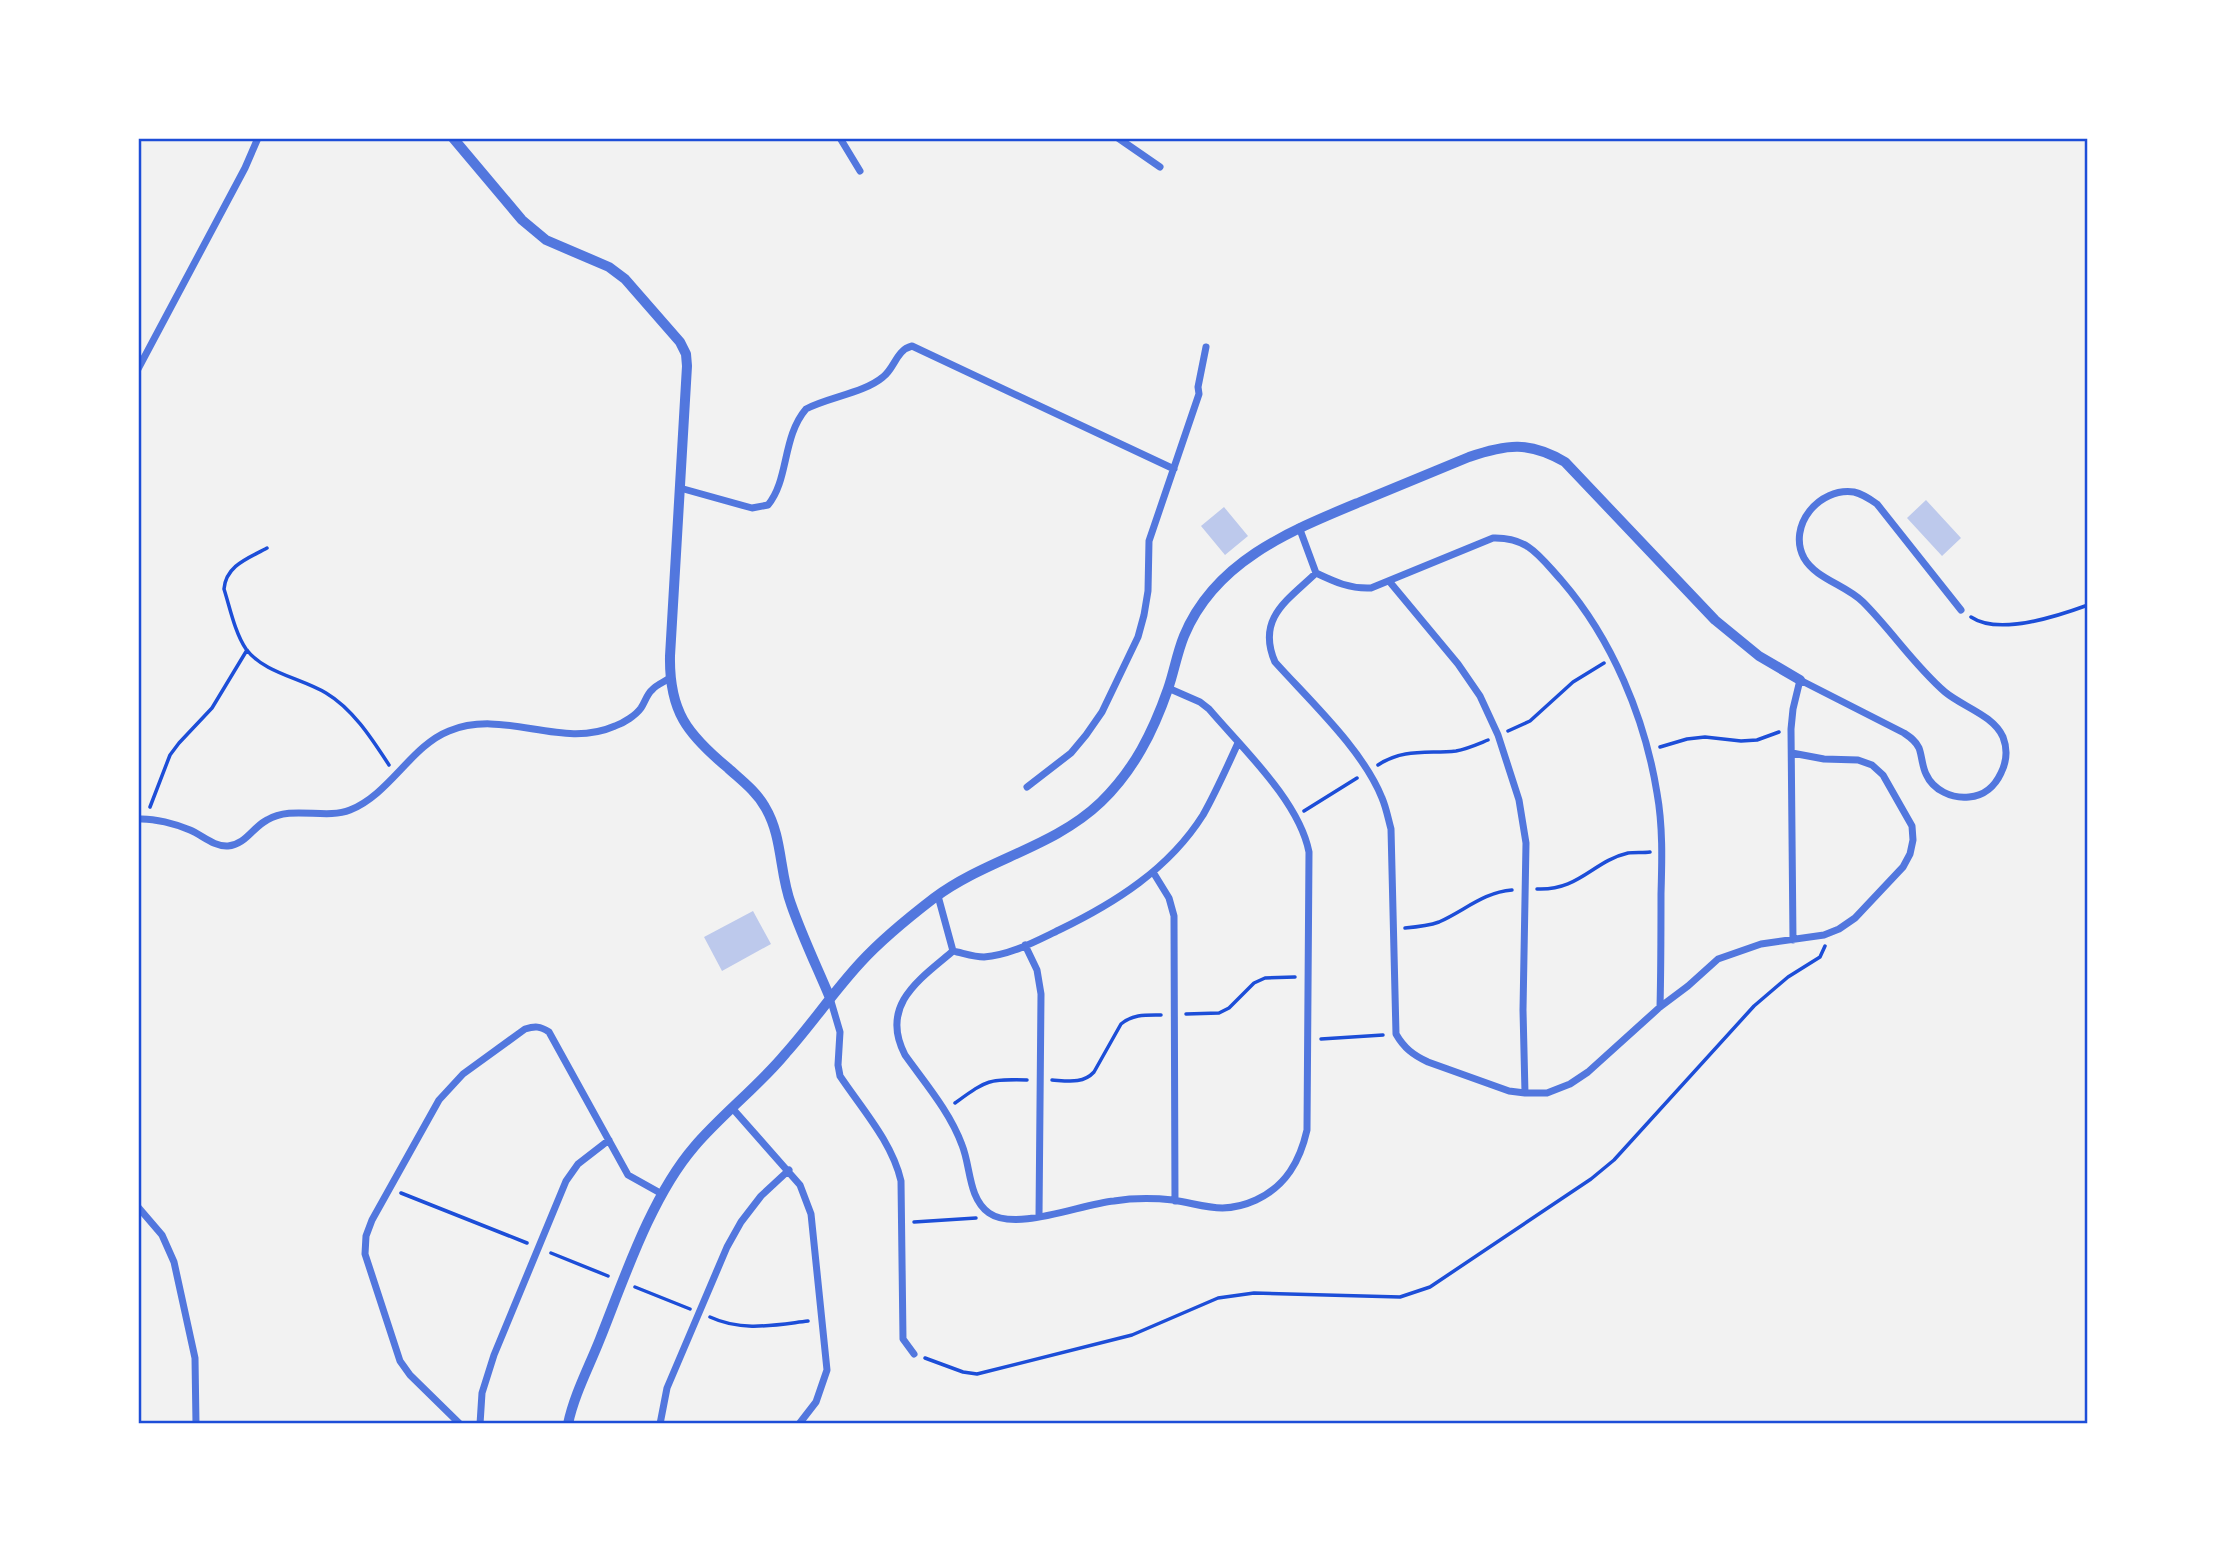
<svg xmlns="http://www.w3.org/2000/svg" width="2226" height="1562" font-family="Montserrat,sans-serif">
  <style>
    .building { fill: #bdc9ec }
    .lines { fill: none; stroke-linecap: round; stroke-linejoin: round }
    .path { stroke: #1d4ed8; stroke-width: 3.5 }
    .minor { stroke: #5277de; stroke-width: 7 }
    .tertiary { stroke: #5277de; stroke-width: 10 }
    .neatline { fill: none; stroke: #1d4ed8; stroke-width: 2.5 }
  </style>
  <rect width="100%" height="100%" fill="#f2f2f2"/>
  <path class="building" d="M1926 500 1961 538 1942 556 1907 518Z
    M1224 507 1248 536 1225 555 1201 526Z
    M753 911 771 944 722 971 704 937Z"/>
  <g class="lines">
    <path class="path" d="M267 548C249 558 226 565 224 589 230 608 235 633 246 649 264 673 301 678 326 693 353 709 372 739 389 765
      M1971 617C1999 636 2058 616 2088 605
      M1508 731 1530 721 1573 682 1604 663
      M1660 747 1687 739 1705 737 1741 741 1757 740 1779 732
      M1378 765C1404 748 1428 754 1456 751 1467 749 1478 744 1488 740
      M150 807 170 755 179 743 212 708 247 650
      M1304 811 1357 778
      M1537 889C1579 891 1593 861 1628 853 1635 852 1643 853 1650 852
      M1405 928C1417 927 1428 926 1439 922 1464 911 1484 892 1512 890
      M1186 1014 1219 1013 1229 1008 1254 983 1265 978 1295 977
      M1321 1039 1383 1035
      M1052 1080C1068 1081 1083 1084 1094 1072L1121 1024C1133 1014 1146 1015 1161 1015
      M955 1103C987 1080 987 1079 1027 1080
      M401 1193 527 1243
      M914 1222 976 1218
      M551 1253 608 1276
      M635 1287 690 1309
      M710 1317C742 1332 774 1325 808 1321
      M925 1358 963 1372 977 1374 1132 1335 1218 1298 1254 1293 1400 1297 1430 1287 1591 1179 1614 1160 1754 1006 1788 977 1820 957 1825 946"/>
    <path class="minor" d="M840 138 860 171
      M1118 138 1160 167
      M138 369 245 168 258 138
      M680 488 752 508 768 505C789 480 782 437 806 409 829 397 864 393 883 377 895 368 896 350 912 346L1174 469
      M1299 527 1316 573C1335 582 1350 589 1371 588L1493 538C1529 537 1540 557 1562 581 1612 639 1645 718 1657 793 1663 826 1662 861 1661 894 1661 932 1661 969 1660 1007
      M1316 573C1288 600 1256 618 1275 662 1310 701 1363 750 1382 798 1386 807 1388 818 1391 829L1396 1034C1404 1048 1413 1055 1428 1062L1509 1091 1525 1093H1547L1570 1084 1588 1072 1660 1007 1688 986 1718 959 1761 944 1824 935 1839 929 1855 918 1903 867 1910 854 1913 840 1912 826 1883 775 1872 765 1858 760 1824 759 1792 753
      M1389 581 1458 664 1480 696 1498 735 1519 800 1526 843 1523 1010 1525 1093
      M1027 787 1071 753 1086 735 1102 712 1138 637 1144 615 1148 591 1149 541 1199 394 1198 387 1206 347
      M138 819C154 818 176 824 190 830 202 835 214 847 228 846 245 845 253 827 267 820 292 805 325 820 350 810 390 794 411 746 449 731 504 708 561 750 615 726 624 723 636 715 641 708 645 702 647 694 652 690 656 685 664 682 670 678
      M1153 872 1169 898 1174 916 1175 1201
      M938 896 953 951C963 953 974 957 984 957 1011 955 1036 941 1059 930 1115 903 1169 869 1203 815 1216 792 1227 767 1238 743
      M1793 940 1791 729 1793 709 1800 680 1904 733C1910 737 1916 741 1919 748 1922 756 1922 766 1926 774 1933 790 1952 799 1969 797 1984 796 1995 786 2001 773 2007 761 2008 750 2003 737 1993 715 1963 707 1945 692 1914 665 1892 631 1863 602 1846 585 1816 579 1804 558 1787 526 1819 487 1854 492 1863 494 1870 499 1877 504L1961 610
      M1025 945 1037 970 1041 994 1039 1217
      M953 951C920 979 879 1005 905 1055 925 1083 950 1112 962 1145 971 1167 968 1198 989 1213 1016 1232 1081 1204 1114 1201 1133 1198 1153 1198 1173 1200 1205 1205 1223 1215 1256 1200 1286 1186 1300 1161 1307 1130L1309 852C1299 801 1243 749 1209 709L1200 702 1168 688
      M830 998 840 1032 838 1065 840 1076C862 1109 892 1142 901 1181L903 1339 914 1354
      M733 1109 800 1185 811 1214 827 1370 816 1402 799 1424
      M138 1207 162 1235 174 1262 195 1358 196 1424
      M460 1424 410 1375 400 1361 365 1254 366 1236 372 1220 439 1100 463 1074 525 1029C535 1026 540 1026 549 1032L628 1175 662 1194
      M480 1424 482 1393 494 1355 566 1181 578 1164 609 1140
      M660 1424 667 1388 727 1247 741 1222 761 1196 789 1170"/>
    <path class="tertiary" d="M453 138 522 220 546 240 609 267 625 279 680 342 686 354 687 366 670 656C669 711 687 734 728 768 741 780 756 791 765 807 783 837 779 872 791 904 802 936 817 967 830 998
      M568 1424C574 1395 589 1367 600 1339 624 1279 651 1197 694 1147 722 1114 758 1087 786 1053 812 1024 834 991 861 962 883 938 908 918 934 898 986 859 1053 848 1101 802 1134 770 1153 732 1168 689 1174 672 1177 653 1184 636 1215 561 1290 531 1360 502 1396 487 1433 472 1469 457 1507 444 1529 441 1565 462L1715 620 1759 656 1800 680"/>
  </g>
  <rect width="2226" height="1562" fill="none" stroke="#ffffff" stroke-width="280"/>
  <rect x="140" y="140" width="1946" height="1282" class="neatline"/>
</svg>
